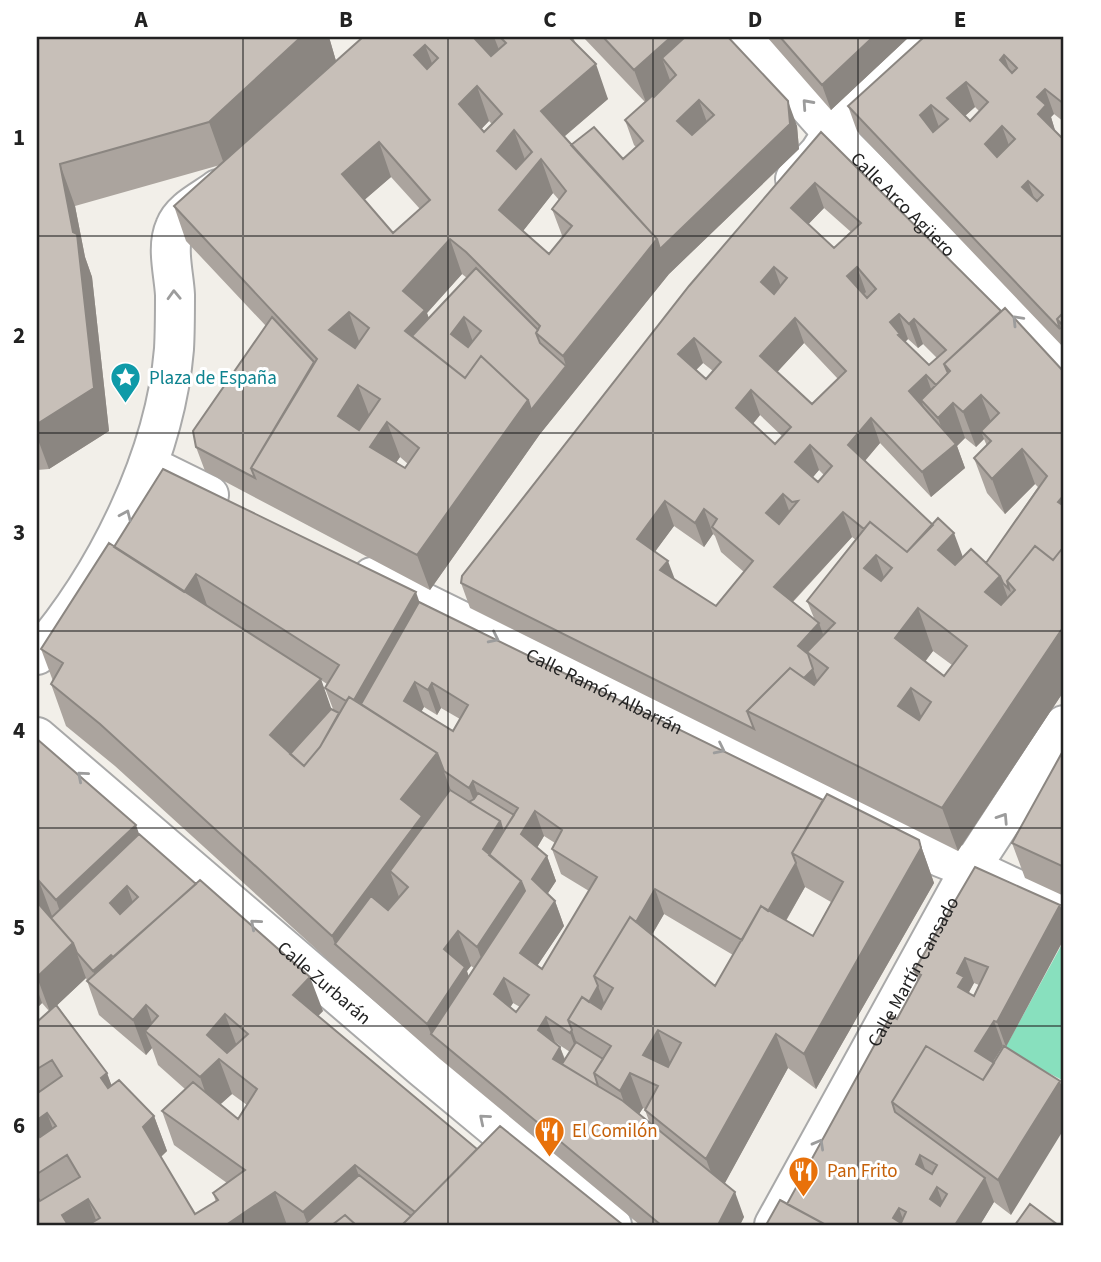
<svg xmlns="http://www.w3.org/2000/svg" width="1101" height="1262" font-family="'Source Sans 3',sans-serif">
  <style>
    .pitch { fill: #88e0be }
    .lines { fill: none; stroke-linecap: round; stroke-linejoin: round }
    .minor-casing { stroke: #a9a9a9; stroke-width: 42 }
    .minor { stroke: #fff; stroke-width: 38 }
    .wall { fill: #aba49e; fill-rule: evenodd }
    .shaded-wall { fill: #8b8681 }
    .building { fill: #c7bfb8; stroke: #8b8681; stroke-width: 2; fill-rule: evenodd }
    .oneway { stroke: #9c9c9c }
    .grid { fill: none; stroke: #222; stroke-width: 2; stroke-opacity: 0.55 }
    .labels { text-anchor: middle; dominant-baseline: central; stroke-width: 6; stroke-linejoin: round; paint-order: stroke }
    .street-label { font-size: 19px; fill: #222; stroke: #fff }
    .culture-label { font-size: 19px; fill: #0d838f; stroke: #fff; text-anchor: start }
    .food-label { font-size: 19px; fill: #c56008; stroke: #fff; text-anchor: start }
    .neatline { fill: none; stroke: #222; stroke-width: 2.5 }
    .grid-label { font-size: 23px; text-anchor: middle; font-weight: bold; fill: #222 }
  </style>
  <rect width="100%" height="100%" fill="#f2efe9"/>
  <path class="pitch" d="M1061 946 1064 948V1081L1004 1050Z"/>
  <g class="lines">
    <defs>
      <g id="minor">
        <path id="s1" d="M747 37 846 148 978 280 1064 369"/>
        <path d="M795 179 819 153 832 133 934 37"/>
        <path d="M148 465 209 495"/>
        <path id="s2" d="M372 577 940 857 993 878 1064 911"/>
        <path d="M37 655C107 574 165 456 174 349 175 331 175 313 175 295 174 274 166 247 175 227 182 209 204 200 218 189"/>
        <path id="s3" d="M37 737 423 1068 612 1225"/>
        <path id="s4" d="M774 1225 970 869 1064 725"/>
      </g>
    </defs>
    <use href="#minor" class="minor-casing"/>
    <use href="#minor" class="minor"/>
  </g>
  <path class="wall" d="M37 37H329L336 61 363 37H573L575 42 608 99 564 137 571 145 623 159 636 147 634 145 625 120 645 102 583 37H728L797 126 799 149 669 274 540 434 430 590 205 471 196 447 266 326 186 241 174 206 220 165 75 206 85 257 92 277 109 431 49 469 37 470ZM489 121 492 124 484 132 481 129ZM391 177 420 209 393 233 364 200ZM553 193 559 200 552 209 563 238 549 254 523 231ZM462 274 467 278 429 319 427 313ZM400 457 408 464 405 468 396 463Z
    M767 37H909L831 110Z
    M1064 37V122L1054 114 1051 117 1055 131 1064 140V348L857 131 848 106ZM975 107 979 111 970 121 965 116Z
    M821 132 1001 311 1064 372V691L958 851 470 608 461 583ZM824 208 851 232 834 248 808 224ZM908 339 918 348 923 344 937 358 929 365 905 342ZM804 343 838 379 812 404 777 372ZM703 363 713 371 706 379 696 370ZM760 415 782 436 775 444 753 424ZM965 438 976 447 984 439 987 446 974 458 987 493 1005 514 1035 484 1038 487 986 563 963 557 865 461 880 443 931 497 965 468 957 446ZM819 470 824 475 818 482 812 477ZM674 526 704 547 713 534 715 536 721 552 744 572 716 606 675 580 655 551ZM852 537 856 540 807 601 814 618 793 602ZM933 651 952 665 944 676 925 662Z
    M114 547 419 602 823 800 919 840 934 883 816 1089 788 1068 724 1184 744 1217 740 1225H640L440 1059 348 978 115 766 66 726 51 684 53 681 41 649ZM321 680 327 684 325 688 333 709H331ZM424 707 437 715 441 708 460 719 453 731 421 712ZM544 836 555 843 552 849 561 874 589 891 542 969 537 966 564 926 555 901 547 894 556 881 547 856 537 848ZM805 887 831 902 813 936 786 921ZM664 914 733 955 715 986 652 935ZM471 966 474 968 468 977 467 971ZM513 1003 520 1007 516 1012 510 1007ZM555 1042 570 1052 565 1059 560 1047ZM643 1108 645 1109V1110L649 1121 639 1114Z
    M37 739 139 834 323 1011 318 1016 477 1149 623 1225H37V1022L49 1011 42 1003 37 1008ZM86 978 99 1015 146 1055 152 1048 158 1065 185 1089 162 1111 174 1145 227 1183 213 1193 216 1202 195 1214 161 1157 167 1151 154 1116 111 1085 107 1073 57 1005ZM232 1094 247 1105 238 1119 220 1104Z
    M1064 749V896L1025 878 1012 843Z
    M975 867 1006 1047 1011 1215 994 1202 980 1225H766L787 1204 897 1019 918 981 914 971ZM974 983 979 985 974 996 970 994 969 992ZM1003 1046 1004 1047 994 1063 993 1062Z"/>
  <path class="shaded-wall" d="M301 37H329L336 61 224 164 209 122Z
    M478 37H494L503 60 488 74 475 39Z
    M671 37H712L676 75 662 58 671 83 647 105 634 70Z
    M873 37H909L831 110 822 85Z
    M425 45 438 79 427 90 414 55Z
    M1004 55 1013 80 1000 60Z
    M596 64 608 99 553 146 541 111Z
    M966 82 975 107 957 123 947 98Z
    M477 86 489 121 472 139 459 104Z
    M1045 89 1054 114 1051 117 1055 130 1047 139 1038 114 1037 97Z
    M699 100 708 125 686 146 677 121Z
    M788 101 797 126 799 149 669 274 660 249Z
    M931 105 940 130 930 140 920 115Z
    M1002 126 1011 151 994 169 985 144Z
    M514 130 527 165 510 186 497 151Z
    M379 142 391 177 354 209 342 174Z
    M541 159 553 193 512 245 499 210Z
    M60 164 75 206 85 257 92 277 109 431 49 469 37 437V424L73 232Z
    M1028 181 1037 206 1022 187Z
    M815 183 824 208 800 233 791 208Z
    M450 239 462 274 427 313 438 344 427 355 405 331 403 291Z
    M657 239 669 274 540 434 430 590 417 555 528 400 566 366 563 356Z
    M774 267 783 292 770 307 761 282Z
    M857 267 866 292 857 301 847 276Z
    M349 312 361 347 341 365 329 330Z
    M899 314 908 339 904 343 890 322Z
    M464 317 473 342 460 359 451 334Z
    M795 318 804 343 769 381 760 356Z
    M914 319 923 344 918 348 909 324Z
    M694 338 703 363 687 379 678 354Z
    M926 375 935 400H921L925 410 909 391Z
    M358 385 371 420 351 450 338 416Z
    M751 390 760 415 745 433 736 408Z
    M981 395 994 430 981 431 984 439 976 447 963 412Z
    M953 403 965 438 957 446 965 468 931 497 922 472 949 449 938 418Z
    M871 418 880 443 857 470 848 445Z
    M387 422 400 457 382 482 370 447Z
    M810 445 819 470 805 487 795 462Z
    M1022 449 1035 484 1005 514 992 479Z
    M783 494 792 519 775 538 766 513Z
    M1064 495V520L1058 502Z
    M665 501 674 526 646 564 637 539Z
    M704 509 713 534 704 547 695 523Z
    M843 512 852 537 783 612 774 587Z
    M954 533 970 576 914 570Z
    M876 555 891 597 864 568Z
    M668 561 677 585 660 570Z
    M196 574 208 608 181 595Z
    M1000 576 1015 618 985 592Z
    M416 592 428 627 372 725 351 704Z
    M918 608 933 651 910 681 895 638Z
    M819 623 828 648 807 652 812 665 798 646Z
    M1064 626V691L958 851 942 808Z
    M813 669 822 694 763 719Z
    M321 679 336 722 281 765 270 735Z
    M415 682 424 707 413 726 404 701Z
    M432 683 441 708 437 715 428 690Z
    M911 688 926 730 898 706Z
    M437 753 453 796 408 887 390 871 402 906 335 944 332 936 401 799Z
    M473 781 482 806 478 812 469 788Z
    M535 811 544 836 530 859 508 843Z
    M500 821 512 856 502 872 483 849Z
    M136 825 148 859 68 935 56 900Z
    M919 840 934 883 816 1089 804 1054Z
    M547 856 556 881 541 904 532 879Z
    M796 863 805 887 758 969 749 944Z
    M39 881 52 916 40 925 37 918V883Z
    M521 881 534 916 490 982 477 947Z
    M127 886 136 911 119 928 110 903Z
    M655 889 664 914 616 995 613 988 601 980Z
    M555 901 564 926 529 978 520 953Z
    M1060 905 1064 915V939L1006 1047 997 1022Z
    M458 931 471 966 467 971 477 1001 431 1034 427 1024 444 949Z
    M73 943 86 978 50 1012 37 977Z
    M111 955 120 980 101 992 93 971Z
    M965 958 974 983 969 992 973 1001 958 987 957 973Z
    M310 977 323 1011 305 1029 293 995Z
    M504 978 513 1003 503 1019 494 994Z
    M598 986 607 1011 575 1024Z
    M37 989 42 1003 37 1008Z
    M146 1005 158 1040 145 1031 152 1048 146 1055 133 1020Z
    M225 1014 238 1049 219 1059 232 1094 212 1112 200 1077 207 1035Z
    M546 1017 555 1042 538 1030Z
    M994 1021 1003 1046 984 1076 975 1051Z
    M572 1030 581 1055 579 1058 570 1033Z
    M658 1030 671 1065 654 1085 643 1055Z
    M776 1034 788 1068 719 1194 706 1159Z
    M560 1047 569 1072 553 1059Z
    M107 1073 120 1108 101 1078Z
    M630 1073 643 1108 632 1125 620 1091Z
    M1060 1081 1064 1094V1129L1011 1215 998 1180Z
    M47 1113 60 1148 37 1139V1120Z
    M154 1116 167 1151 155 1162 143 1127Z
    M920 1155 929 1180 916 1164Z
    M355 1165 368 1200 308 1225 303 1212Z
    M985 1178 994 1202 980 1225H955Z
    M937 1187 946 1212 930 1199Z
    M275 1192 287 1225H226Z
    M735 1192 744 1217 740 1225H718Z
    M88 1199 98 1225H66L62 1215Z
    M899 1208 905 1225 893 1218Z"/>
  <path class="building" d="M37 37H301L209 122 60 164 73 232 77 234 94 388 37 424Z
    M363 37H478L475 39 491 56 506 43 500 37H569L596 64 541 111 657 239 563 356 536 333 540 326 466 252 450 239 403 291 425 310 405 331 465 378 481 356 528 400 417 555 251 468 317 359 174 206ZM425 45 438 58 427 69 414 55ZM477 86 502 114 484 132 459 104ZM514 130 532 152 516 169 497 151ZM379 142 430 200 393 233 342 174ZM541 159 566 191 552 209 572 226 549 254 499 210ZM349 312 369 328 355 348 329 330ZM358 385 380 399 359 430 338 416ZM387 422 419 448 405 468 370 447Z
    M603 37H671L634 70Z
    M685 37H728L788 101 790 124 660 249 657 239 571 145 594 127 623 159 643 141 625 120 653 95 654 97 676 75 662 58ZM699 100 714 115 692 135 677 121Z
    M780 37H873L822 85Z
    M924 37H1064V104L1045 89 1037 97 1046 105 1038 114 1064 140V312L1057 319 1060 329 848 106ZM1004 55 1017 68 1012 73 1000 60ZM966 82 988 102 970 121 947 98ZM931 105 948 119 933 132 920 115ZM1002 126 1015 139 997 157 985 144ZM1028 181 1043 195 1037 201 1022 187Z
    M821 132 1001 311 944 364 948 373 936 385 926 375 909 391 956 444 922 472 871 418 848 445 933 525 907 552 870 522 864 529 843 512 774 587 819 623 798 646 808 654 813 669 804 678 790 668 747 711 754 729 461 583 462 576 689 286ZM815 183 861 223 834 248 791 208ZM774 267 787 278 774 294 761 282ZM857 267 876 289 867 298 847 276ZM899 314 909 324 914 319 946 350 929 365 898 335 900 334 890 322ZM795 318 846 371 812 404 760 356ZM694 338 721 362 706 379 678 354ZM751 390 791 427 775 444 736 408ZM810 445 832 466 818 482 795 462ZM783 494 792 502 798 501 779 524 766 513ZM665 501 695 523 704 509 717 519 712 527 753 561 716 606 660 570 668 561 637 539Z
    M476 268 538 330 536 333 540 343 566 366 531 410 528 400 481 356 465 378 412 336ZM464 317 481 331 468 347 451 334Z
    M1005 308 1064 372V495L1058 502 1064 506V552L1061 550 1053 560 1035 546 1007 581 1009 589 1003 583 1000 576 986 563 1047 476 1022 449 992 479 974 458 991 441 981 431 999 413 981 395 963 412 953 403 938 418 921 400 950 371 944 364Z
    M1064 312V327L1057 319Z
    M272 317 314 362 251 468 255 478 196 447 193 431Z
    M163 469 416 592 354 700 349 697 346 701 325 688 339 665 196 574 184 592 114 547Z
    M938 518 954 533 938 550 955 565 971 549 1000 576 985 592 1001 605 1015 590 1007 581 1035 546 1053 560 1061 550 1064 552V626L942 808 747 711 790 668 814 685 828 668 807 652 835 623 807 601 870 522 907 552ZM876 555 892 568 881 581 864 568ZM918 608 967 646 944 676 895 638ZM911 688 931 702 919 720 898 706Z
    M109 543 321 679 270 735 304 766 320 747 349 697 437 753 401 799 422 816 332 936 100 724 51 684 63 663 41 649Z
    M419 602 823 800 792 853 796 863 768 911 761 906 742 940 655 889 636 922 630 917 594 976 598 986 589 1002 582 997 568 1020 572 1030 570 1033 546 1017 538 1030 560 1047 553 1059 623 1101 735 1192 718 1225H661L431 1034 525 891 521 881 489 855 518 808 473 781 469 788 444 771 437 753 361 704ZM415 682 428 690 432 683 468 705 453 731 404 701ZM535 811 562 830 552 849 597 877 542 969 520 953 555 901 532 879 547 856 521 834ZM504 978 529 995 516 1012 494 994Z
    M331 709 339 713 320 747 304 766 290 754Z
    M37 739 136 825 56 900 39 881 37 883Z
    M1064 749V867L1012 843Z
    M450 790 500 821 483 849 521 881 477 947 458 931 444 949 465 967 427 1024 335 944 371 896 388 910 408 887 390 871Z
    M478 793 514 815 503 832 500 821 469 802 474 799Z
    M827 794 919 840 921 848 804 1054 776 1034 706 1159 645 1110 658 1086 630 1073 620 1091 594 1073 611 1046 568 1020 582 997 601 1009 613 988 594 976 630 917 715 986 761 906 813 936 843 882 792 853ZM658 1030 681 1043 668 1067 643 1055Z
    M139 834 196 884 113 957 111 955 93 971 77 953 73 943 51 918ZM127 886 138 897 120 914 110 903Z
    M975 867 1060 905 997 1022 994 1021 975 1051 994 1063 983 1080 926 1046 892 1102 895 1112 985 1178 955 1225H826L787 1204 891 1015 897 1019 921 975 914 971ZM965 958 988 967 974 996 958 987 964 977 957 973ZM920 1155 937 1165 932 1174 916 1164ZM937 1187 947 1194 940 1206 930 1199ZM899 1208 906 1212 901 1223 893 1218Z
    M200 880 310 977 293 995 477 1149 415 1212 355 1165 303 1212 275 1192 226 1225H88L100 1218 88 1199 62 1215 68 1225H37V1196L40 1201 80 1177 67 1155 37 1174V1132L40 1137 56 1126 47 1113 37 1120V1088L39 1092 62 1076 52 1060 37 1069V1022L56 1005 107 1073 101 1078 108 1088 119 1080 154 1116 143 1127 195 1214 218 1200 213 1193 245 1170 162 1111 193 1082 238 1119 257 1089 219 1059 200 1077 145 1031 158 1016 146 1005 133 1020 87 981ZM225 1014 248 1034 227 1053 207 1035Z
    M37 902 73 943 37 977Z
    M576 1042 603 1059 594 1073 598 1086 562 1064Z
    M926 1046 983 1080 1004 1046 1060 1081 998 1180 892 1102Z
    M500 1126 623 1225H402Z
    M359 1175 411 1216 402 1225H356L345 1215 332 1225H304Z
    M780 1200 826 1225H766Z
    M1030 1204 1058 1225H1015Z
    M345 1215 356 1225H332Z"/>
  <defs><path id="oneway-chevron" d="M-2-3.5L2.5 0L-2 3.5" fill="none" stroke-width="1.6" stroke-linecap="round" stroke-linejoin="round" transform="scale(1.75)"/></defs>
  <g class="oneway">
    <use href="#oneway-chevron" transform="translate(807 104) rotate(-132)"/>
    <use href="#oneway-chevron" transform="translate(174 295) rotate(-92)"/>
    <use href="#oneway-chevron" transform="translate(1017 320) rotate(-134)"/>
    <use href="#oneway-chevron" transform="translate(126 515) rotate(-66)"/>
    <use href="#oneway-chevron" transform="translate(494 638) rotate(26)"/>
    <use href="#oneway-chevron" transform="translate(720 749) rotate(26)"/>
    <use href="#oneway-chevron" transform="translate(82 776) rotate(-139)"/>
    <use href="#oneway-chevron" transform="translate(1003 818) rotate(-57)"/>
    <use href="#oneway-chevron" transform="translate(255 924) rotate(-139)"/>
    <use href="#oneway-chevron" transform="translate(484 1119) rotate(-140)"/>
    <use href="#oneway-chevron" transform="translate(819 1144) rotate(-61)"/>
  </g>
  <path class="grid" d="M243 37V1225M448 37V1225M653 37V1225M858 37V1225M37 236H1064M37 433H1064M37 631H1064M37 828H1064M37 1026H1064"/>
  <defs>
    <symbol id="sight-pin" viewBox="-11 -11 22 30"><path d="M0 17L-7.5 6A9.5 9.5 0 1 1 7.5 6Z" fill="#0f9aa8" stroke="#fff"/><path d="M0-6L1.8-2.2L6-1.7L2.9 1.2L3.7 5.4L0 3.3L-3.7 5.4L-2.9 1.2L-6-1.7L-1.8-2.2Z" fill="#fff"/></symbol>
    <symbol id="restaurant-pin" viewBox="-11 -11 22 30"><path d="M0 17L-7.5 6A9.5 9.5 0 1 1 7.5 6Z" fill="#e8710a" stroke="#fff"/><path d="M-5-6h1v4h1v-4h1v4h1v-4h1v5L-1.5 .5V6h-2V.5L-5-1ZM5-6V6H3V1.5H1.5Q1.5-4 5-6Z" fill="#fff"/></symbol>
  </defs>
  <g fill-rule="evenodd">
    <use href="#sight-pin" x="108" y="360" width="35" height="47"/>
    <use href="#restaurant-pin" x="532" y="1114" width="35" height="47"/>
    <use href="#restaurant-pin" x="786" y="1154" width="35" height="47"/>
  </g>
  <g class="labels">
    <g class="street-label">
      <text stroke="none"><textPath href="#s1" startOffset="229">Calle Arco Agüero</textPath></text>
      <text stroke="none"><textPath href="#s2" startOffset="259">Calle Ramón Albarrán</textPath></text>
      <text stroke="none"><textPath href="#s4" startOffset="289">Calle Martín Cansado</textPath></text>
      <text stroke="none"><textPath href="#s3" startOffset="378">Calle Zurbarán</textPath></text>
    </g>
    <g class="culture-label">
      <text x="149" y="378">Plaza de España</text>
    </g>
    <g class="food-label">
      <text x="572" y="1131">El Comilón</text>
      <text x="827" y="1171">Pan Frito</text>
    </g>
  </g>
  <rect width="1101" height="1262" fill="none" stroke="#ffffff" stroke-width="77"/>
  <rect x="38" y="38" width="1024" height="1186" class="neatline"/>
  <g class="grid-label">
    <text x="141" y="27">A</text>
    <text x="346" y="27">B</text>
    <text x="550" y="27">C</text>
    <text x="755" y="27">D</text>
    <text x="960" y="27">E</text>
    <text x="19" y="145">1</text>
    <text x="19" y="343">2</text>
    <text x="19" y="540">3</text>
    <text x="19" y="738">4</text>
    <text x="19" y="935">5</text>
    <text x="19" y="1133">6</text>
  </g>
</svg>
